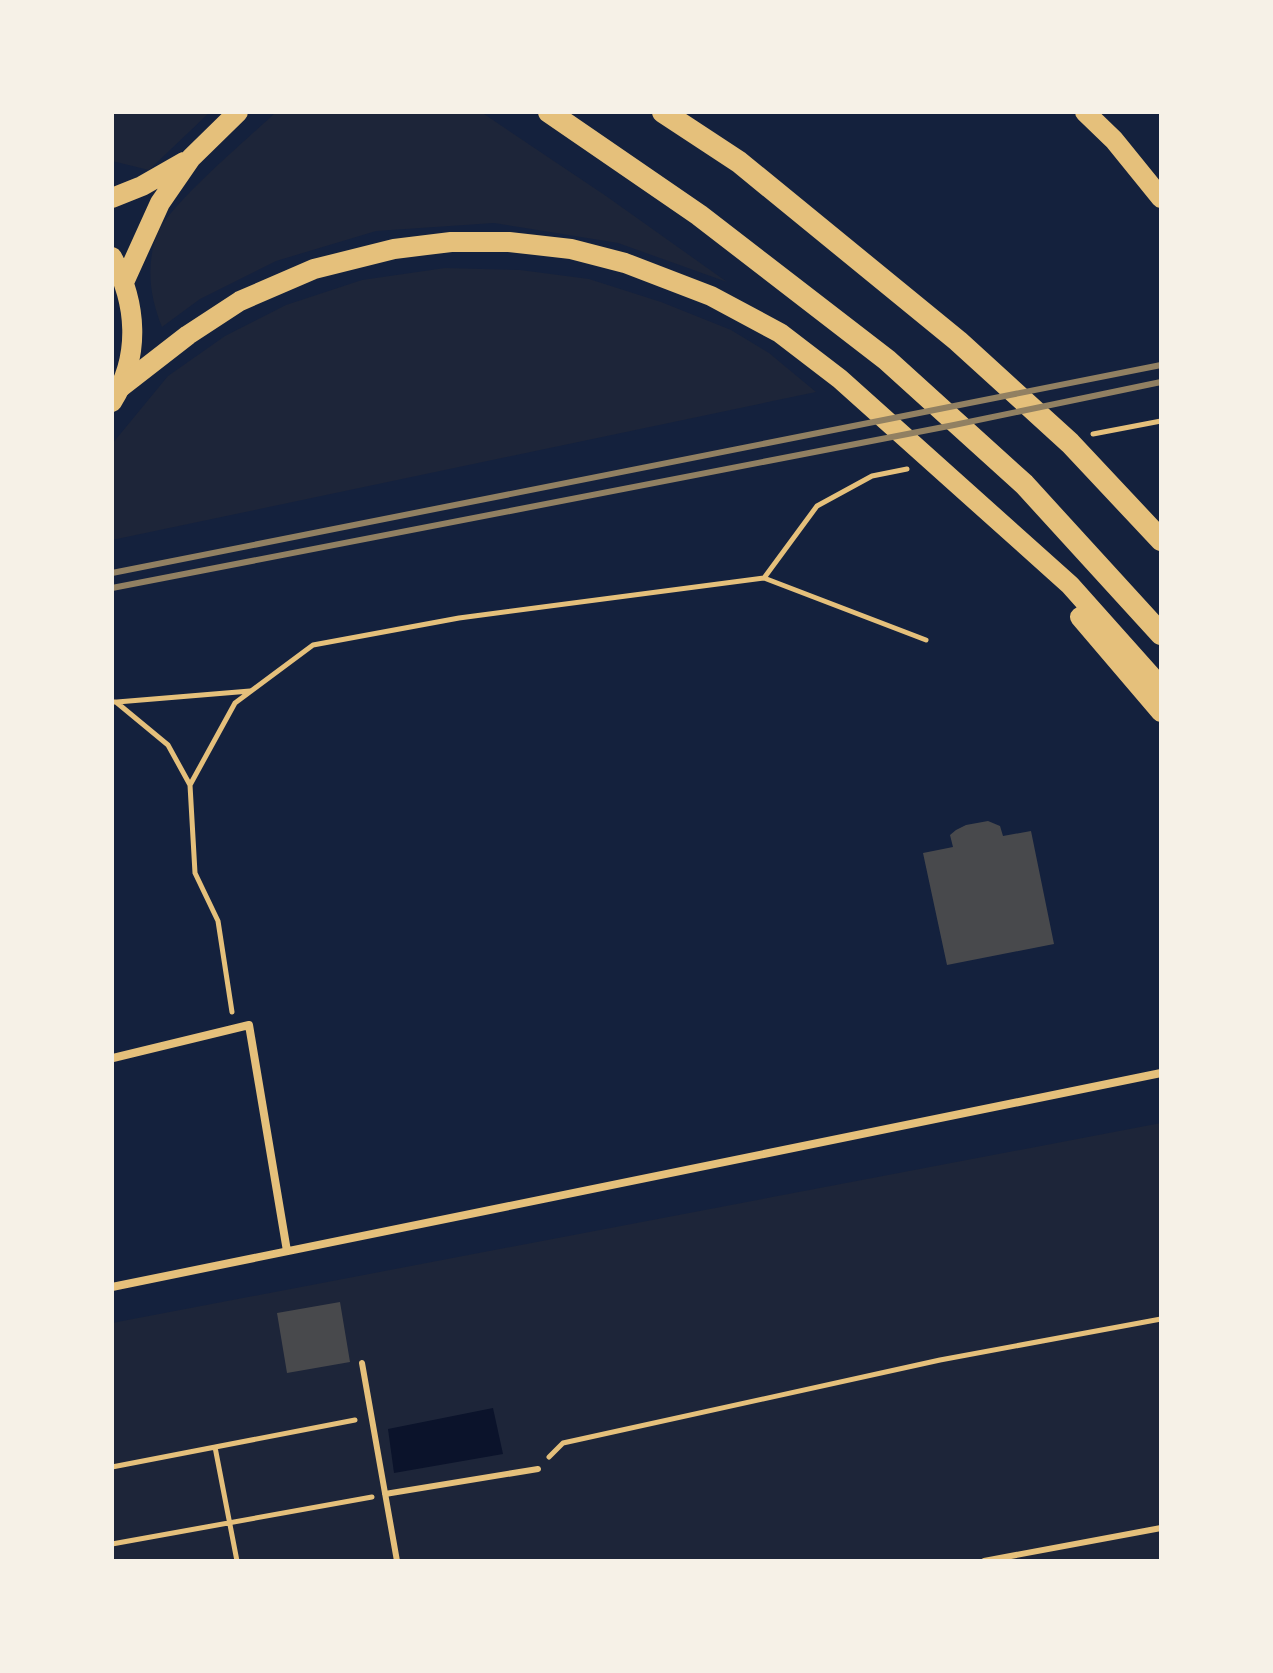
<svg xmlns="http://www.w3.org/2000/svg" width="1273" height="1673" font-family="'Public Sans',sans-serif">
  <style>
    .green { fill: #1d2539 }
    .water { fill: #0b132b }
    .building { fill: #48494c }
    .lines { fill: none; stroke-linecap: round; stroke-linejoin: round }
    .path { stroke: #e5c07b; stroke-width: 5 }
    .service { stroke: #e5c07b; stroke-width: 6 }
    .minor { stroke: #e5c07b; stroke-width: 8 }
    .primary { stroke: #e5c07b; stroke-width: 20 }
    .trunk { stroke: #e5c07b; stroke-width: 20 }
    .motorway { stroke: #e5c07b; stroke-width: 22 }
    .rail { stroke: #918062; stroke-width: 6 }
  </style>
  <rect width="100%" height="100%" fill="#14213d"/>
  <path class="green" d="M112 112H210L149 170 112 161Z
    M276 112H481L606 196 727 282 618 243 494 223 376 231 276 261 200 299 162 327C150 297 146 268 156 237 165 208 250 137 276 112Z
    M445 268 520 270 589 279 661 302 731 330 769 353 816 392 112 540V444L168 376 225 336 286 305 362 280Z
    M1161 1123V1561H112V1323Z"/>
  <path class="water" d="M493 1408 503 1454 394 1473 388 1429Z"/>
  <path class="building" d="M988 821 1000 826 1003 836 1031 831 1054 944 947 965 923 853 953 847 950 835 956 830 966 825Z
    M340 1302 350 1362 287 1373 277 1313Z"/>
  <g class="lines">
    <path class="path" d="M1093 434 1161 421
      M764 578 817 506 872 476 907 469
      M112 702H116L168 745 190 785 195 873 218 921 232 1012
      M117 702 250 691
      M190 785 235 703 313 645 459 618 764 578 926 640
      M215 1447 237 1561
      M549 1457 563 1443 940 1360 1161 1319
      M112 1467 355 1420
      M112 1544 372 1497"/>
    <path class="service" d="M362 1363 397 1561
      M385 1494 538 1469
      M984 1561 1161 1528"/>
    <path class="minor" d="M113 1058 249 1025 287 1251
      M112 1287 1161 1073"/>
    <path class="primary" d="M112 198 142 186 184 162
      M112 257C137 303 141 356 112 402
      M125 280 160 203 191 158 238 112"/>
    <path class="trunk" d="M1085 112 1114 140 1161 198
      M121 387 188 335 240 301 314 269 394 249 451 242H509L571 249 625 263 711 296 780 333 840 379 1070 585 1161 687
      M1080 617 1161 712"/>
    <path class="motorway" d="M549 112 699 215 887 360 1024 484 1161 634
      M663 112 739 162 958 341 1070 443 1161 540"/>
    <path class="rail" d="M112 573 1161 365
      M112 588 954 425 1161 382"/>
  </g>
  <rect width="1273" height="1673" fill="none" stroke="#f6f1e7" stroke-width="228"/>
</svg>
